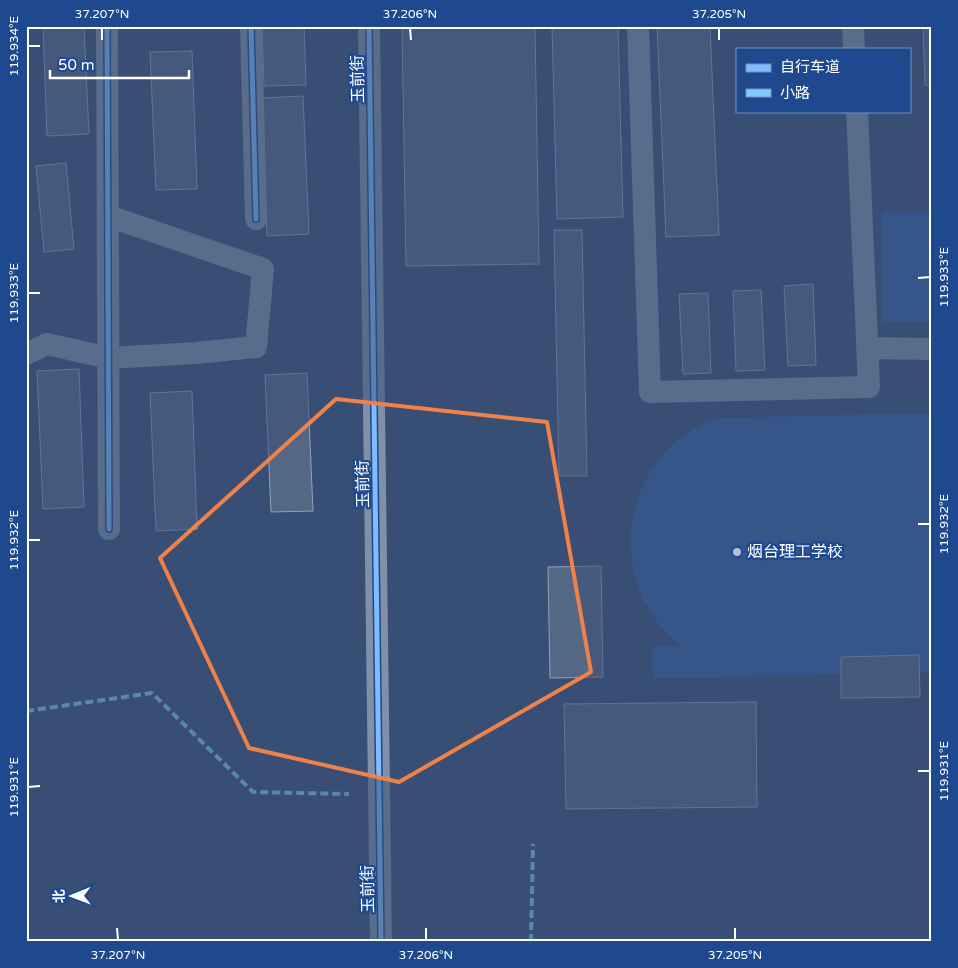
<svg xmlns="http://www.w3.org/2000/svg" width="958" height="968" font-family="'Varela Round','Noto Sans SC',sans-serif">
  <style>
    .green { fill: #335fa5 }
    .building { fill: #546785; stroke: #94a2b7 }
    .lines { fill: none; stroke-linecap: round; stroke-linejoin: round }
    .minor { stroke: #7f90a8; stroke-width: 22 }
    .quiet { stroke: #80caff; stroke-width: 4; stroke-dasharray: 8 4; stroke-linecap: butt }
    .cycleway-casing { stroke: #1e498f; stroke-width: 8 }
    .cycleway { stroke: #80bcff; stroke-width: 5 }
    .marked { fill: none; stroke: #ee8249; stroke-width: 4; stroke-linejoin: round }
    .ticks { fill: none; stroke: #fff; stroke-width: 2 }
    .poi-dot { fill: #b9c1cf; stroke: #1e498f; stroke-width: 2 }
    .labels { text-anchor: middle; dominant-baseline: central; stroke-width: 4.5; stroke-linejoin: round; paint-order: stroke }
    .street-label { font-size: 16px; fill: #fff; stroke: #1e498f }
    .poi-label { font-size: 16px; fill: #fff; stroke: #1e498f; text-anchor: start }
    .neatline { fill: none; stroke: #fff; stroke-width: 2 }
    .ticks-label { font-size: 12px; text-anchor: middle; fill: #fff }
  </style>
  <rect width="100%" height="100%" fill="#384f75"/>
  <path class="green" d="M882 212H932V322H882Z
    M932 413V672L653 679 652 646H681C668 635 657 624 649 609 617 558 628 487 672 445 685 433 701 425 717 418Z"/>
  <path class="building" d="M43 26H84L89 134 47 136Z
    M262 26H304L306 85 264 86Z
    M402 26H535L539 264 406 266Z
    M552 26H618L623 217 557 219Z
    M657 26H710L719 235 666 237Z
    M923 26H932V85H925Z
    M192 51 197 189 156 190 150 52Z
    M303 96 309 234 267 236 262 98Z
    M930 155H932V170H930Z
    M66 163 74 249 44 252 36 166Z
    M554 230H582L587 476H559Z
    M813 284 816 365 788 366 784 286Z
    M761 290 765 370 736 371 733 291Z
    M708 293 711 373 683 374 679 294Z
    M79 369 84 507 43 509 37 371Z
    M307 373 313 511 271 512 265 375Z
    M192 391 197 529 156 531 150 393Z
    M601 566 603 677 550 678 548 567Z
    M919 655 920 697 841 698V657Z
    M756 702 757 807 566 809 564 704Z"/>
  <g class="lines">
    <path class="minor" d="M107 26 109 529
      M251 26 256 219
      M369 26 381 942
      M638 26 650 392 869 387 857 111
      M853 26 854 49
      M867 348 932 349
      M26 354 47 344 109 358 196 353 256 347 263 269 108 216"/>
    <path class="quiet" d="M26 711 152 693 253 792 349 794
      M531 942 533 844"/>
    <defs>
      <path id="cycleway" d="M107 26 109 529
        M251 26 256 219
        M369 26 381 942"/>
    </defs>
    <use href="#cycleway" class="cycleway-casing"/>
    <use href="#cycleway" class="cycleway"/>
  </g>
  <path d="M0 0H958V968H0ZM336 399 547 422 591 672 399 782 249 748 160 558Z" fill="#384f75" fill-opacity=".55" fill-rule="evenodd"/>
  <path class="marked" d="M336 399 547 422 591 672 399 782 249 748 160 558Z"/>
  <path class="ticks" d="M102 28V40M410 28 411 40M719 28V40M28 46H40M918 278 930 277M28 293H40M918 524H930M28 540H40M918 771H930M28 787 40 786M117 928 118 940M426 928V940M735 928V940"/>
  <circle class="poi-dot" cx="737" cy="552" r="5"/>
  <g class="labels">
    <g class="street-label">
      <text transform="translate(358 79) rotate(-91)">玉前街</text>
      <text transform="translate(363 484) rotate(-91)">玉前街</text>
      <text transform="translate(368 889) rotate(-91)">玉前街</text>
    </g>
    <g class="poi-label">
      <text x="747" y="552">烟台理工学校</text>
    </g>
  </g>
  <rect width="958" height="968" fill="none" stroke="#1e498f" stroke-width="55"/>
  <rect x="736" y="48" width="175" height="65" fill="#1e498f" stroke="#7892bc"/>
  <rect x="746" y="64" width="25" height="8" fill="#80bcff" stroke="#7892bc"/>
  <text x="780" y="72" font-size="15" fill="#ffffff">自行车道</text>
  <rect x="746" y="89" width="25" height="8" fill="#80caff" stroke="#7892bc"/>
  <text x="780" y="98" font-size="15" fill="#ffffff">小路</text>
  <g transform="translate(72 896) rotate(269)" stroke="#1e498f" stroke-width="4" paint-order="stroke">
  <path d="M0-4L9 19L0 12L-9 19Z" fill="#ffffff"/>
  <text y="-8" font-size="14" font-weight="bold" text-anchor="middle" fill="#ffffff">北</text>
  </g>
  <path d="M50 70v8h139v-8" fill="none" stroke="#ffffff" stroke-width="2.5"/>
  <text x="58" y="70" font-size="15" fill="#ffffff" stroke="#1e498f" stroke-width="4" paint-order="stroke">50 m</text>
  <rect x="28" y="28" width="902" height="912" class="neatline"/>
  <g class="ticks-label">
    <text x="102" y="18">37.207°N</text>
    <text x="410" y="18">37.206°N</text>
    <text x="719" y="18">37.205°N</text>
    <text transform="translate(14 46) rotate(-90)" y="4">119.934°E</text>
    <text transform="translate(944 277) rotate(-90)" y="4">119.933°E</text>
    <text transform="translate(14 293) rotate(-90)" y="4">119.933°E</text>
    <text transform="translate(944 524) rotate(-90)" y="4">119.932°E</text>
    <text transform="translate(14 540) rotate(-90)" y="4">119.932°E</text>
    <text transform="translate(944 771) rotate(-90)" y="4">119.931°E</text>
    <text transform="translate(14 787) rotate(-90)" y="4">119.931°E</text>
    <text x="118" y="959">37.207°N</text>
    <text x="426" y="959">37.206°N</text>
    <text x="735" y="959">37.205°N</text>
  </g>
</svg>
